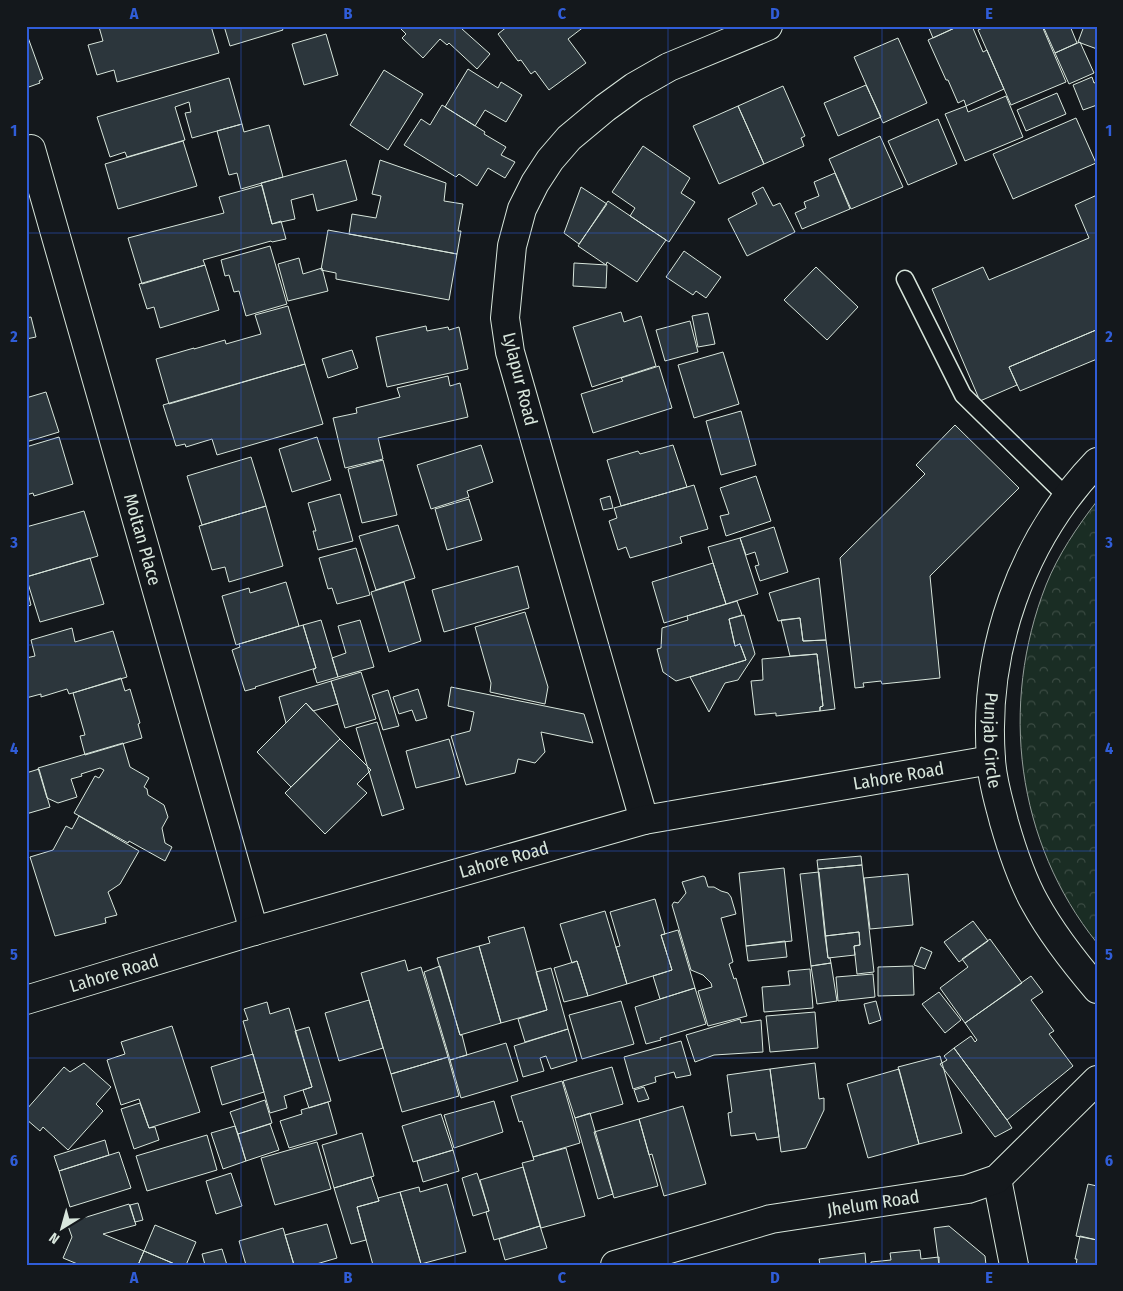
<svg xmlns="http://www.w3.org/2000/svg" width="1123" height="1291" font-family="'Fira Sans Condensed',sans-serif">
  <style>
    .forest { fill: url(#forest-crowns); stroke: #939e99 }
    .building { fill: #2c363c; stroke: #d8e6dc }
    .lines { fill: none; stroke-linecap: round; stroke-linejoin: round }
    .service-casing { stroke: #d8e6dc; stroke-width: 19 }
    .minor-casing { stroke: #d8e6dc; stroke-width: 30 }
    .service { stroke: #14181c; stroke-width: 16 }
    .minor { stroke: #14181c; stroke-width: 28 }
    .grid { fill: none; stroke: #305dd8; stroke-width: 1; stroke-opacity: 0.55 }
    .labels { text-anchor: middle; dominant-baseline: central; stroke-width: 4; stroke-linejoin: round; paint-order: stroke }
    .street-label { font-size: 18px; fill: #d8e6dc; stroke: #14181c }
    .neatline { fill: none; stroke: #305dd8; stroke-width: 2 }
    .grid-label { font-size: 16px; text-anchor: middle; font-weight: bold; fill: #305dd8 }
  </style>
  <defs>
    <pattern id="forest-crowns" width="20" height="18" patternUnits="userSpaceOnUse" patternTransform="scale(1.25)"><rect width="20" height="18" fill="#1a2d24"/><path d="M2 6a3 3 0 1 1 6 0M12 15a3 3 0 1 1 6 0" fill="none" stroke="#3b4b43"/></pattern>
  </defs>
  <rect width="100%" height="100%" fill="#14181c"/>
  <path class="forest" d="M1097 501V943C1016 842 999 705 1046 585 1058 555 1077 527 1097 501Z"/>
  <path class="building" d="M102 26H211L219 53 117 82 114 70 97 75 88 45 103 41 99 27Z
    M224 26H281L283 30 230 46Z
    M404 26H463L462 29 490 54 477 69 449 43 447 45 440 39 423 58 402 38 406 34 401 29Z
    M508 26H585L568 39 586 63 549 90 535 71 531 74 521 60 518 61 498 34Z
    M928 26H959L933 38Z
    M959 26H972L983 52 987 50 1004 89 966 106 964 100 958 103 948 80H946L928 40Z
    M987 26H1042L1066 82 1011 105 978 30Z
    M1043 26H1070L1077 43 1055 53Z
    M1084 26 1097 29V49L1078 42Z
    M26 32 43 79 39 81 40 83 26 88Z
    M326 34 338 75 304 85 292 44Z
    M898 38 927 103 883 123 854 57Z
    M1080 42 1094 73 1069 84 1055 53Z
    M468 69 498 88 501 82 522 95 506 122 485 110 475 126 445 107Z
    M384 70 423 94 388 150 350 125Z
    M1092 77 1094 83 1097 82V105L1083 110 1073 85Z
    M229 78 242 124 192 138 185 113 191 112 189 102 175 107 185 140 127 157 125 152 110 157 97 117Z
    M866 85 881 117 838 136 824 103Z
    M783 86 805 136 801 138 804 146 764 164 738 106Z
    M1057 93 1066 114 1026 131 1017 110Z
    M1006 96 1023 137 965 161 945 114 966 106 968 112Z
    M442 105 485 132 484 134 506 147 501 155 515 162 505 178 488 168 477 186 459 174 456 177 404 145 421 119 430 125Z
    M738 106 764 164 719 184 693 126Z
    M1076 118 1096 163 1013 199 993 154Z
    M938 119 957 164 908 185 888 141Z
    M242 124 244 132 269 125 283 177 241 189 237 173 229 175 217 131Z
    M880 136 903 187 851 209 829 159Z
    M183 141 197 186 118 209 105 164Z
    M643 146 690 178 681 193 695 202 669 242 630 216 635 208 612 192Z
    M346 160 357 200 317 211 313 194 291 200 295 219 272 224 261 183Z
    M380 160 446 183 444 201 463 204 458 231H461L457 254 349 234 352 214 376 218 381 196 372 194Z
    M835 173 850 209 802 229 795 213 806 208 804 202 819 196 814 182Z
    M262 185 272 224 281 221 286 239 272 242 271 241 203 260 205 265 142 284 128 238 224 213 219 197Z
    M581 187 607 204 579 244 564 233Z
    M763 187 773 206 780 203 795 232 747 256 728 219 757 204 752 193Z
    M1097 195V331L1096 330 1009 367 1017 385 980 401 932 289 983 267 989 280 1089 238 1075 205Z
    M608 201 666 240 637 282 607 262 606 265 578 246Z
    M328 230 457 254 449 300 336 279V273L321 270Z
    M270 246 287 304 246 316 239 291 234 292 229 275 225 276 221 260Z
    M684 251 721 277 706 298 696 291 693 295 666 277Z
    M299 258 303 274 322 268 328 291 288 301 278 264Z
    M574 263 607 265 606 288 573 286Z
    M205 265 219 310 160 328 154 307 147 309 139 284Z
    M816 267 858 307 827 340 784 300Z
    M288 306 305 364 169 404 156 359 194 348V349L225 340 226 344 261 334 255 315Z
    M621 312 624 322 641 316 656 366 592 387 573 327Z
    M708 313 715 344 698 347 692 316Z
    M31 317 36 337 26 339V318Z
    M690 321 698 352 665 361 656 330Z
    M426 326 427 331 448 327 449 330 459 327 468 369 387 387 376 337Z
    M1096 330 1097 359 1020 391 1009 367Z
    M352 350 358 368 328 378 322 359Z
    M723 352 739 404 694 418 678 365Z
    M305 364 323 424 217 455 212 439 186 447 185 444 176 446 163 405Z
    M659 366 672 408 593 433 581 394 623 381 621 378Z
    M448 376 450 386 460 383 468 417 378 438 383 459 345 468 333 418 357 413 356 408 400 397 397 388Z
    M46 392 59 432 26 442V398Z
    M741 411 756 465 721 475 706 421Z
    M955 425 1019 488 930 576 940 678 882 684 881 681 863 683 864 687 855 688 840 558 925 474 916 465Z
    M59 437 73 484 34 496 33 493 26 495V447Z
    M317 437 331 480 292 492 279 449Z
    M481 445 493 482 467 491 469 497 431 509 417 465Z
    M673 445 687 487 621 506 607 460 638 451 640 454Z
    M251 457 266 506 202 525 187 476Z
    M383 460 397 515 362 523 348 469Z
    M756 476 771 521 726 536 720 516 729 514 720 488Z
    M694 485 708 529 680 537 682 543 630 558 626 547 618 550 609 521 617 518 614 508Z
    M340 494 353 541 318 550 313 531H316L308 503Z
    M610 496 613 508 603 510 600 499Z
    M469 499 482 540 447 550 435 509Z
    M266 506 283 566 229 582 225 567 212 570 199 526Z
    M84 511 98 556 26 577V527Z
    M398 525 415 578 376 590 359 536Z
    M774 527 788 572 760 581 755 566 759 565 755 552 746 555 740 538Z
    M740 538 758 594 726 604 708 547Z
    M356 548 370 595 337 604 332 588 328 589 319 558Z
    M90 558 104 604 40 622 26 577Z
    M713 563 726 604 664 623 652 582Z
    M518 566 529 608 444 632 432 590Z
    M819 578 826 640 803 641 800 618 778 621 769 593Z
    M286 582 299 626 236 645 222 596 249 588 250 593Z
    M404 582 421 641 389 652 371 592Z
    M26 584 31 605 26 607Z
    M737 601 742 615 729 619 735 646 740 644 746 660 676 681 663 672 657 649 661 648 662 628 688 620 687 616Z
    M525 612 548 687 545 704 490 692 491 683 475 627Z
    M744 615 755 654 738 680 725 683 709 712 690 677 746 660 740 644 735 646 729 619Z
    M800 618 803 641 826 640 835 709 820 711V707L823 706 817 654 790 656 781 620Z
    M321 620 338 677 317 683 313 670 316 668 303 625Z
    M360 620 374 667 338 677 332 658 346 653 338 626Z
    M303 625 316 668 255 687 256 688 245 691 232 650 240 647 239 644Z
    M72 628 75 642 113 631 127 677 69 694 67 689 41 697V694L26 698V658L35 656 31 640Z
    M817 654 823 706 820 707V711L776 716V713L755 715 751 681 763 680 762 659Z
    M361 672 376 719 345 728 331 681Z
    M121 678 125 691 130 689 140 723 138 724 142 738 85 755 80 736 85 735 73 693Z
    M331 681 338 704 313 711 306 703 286 723 279 697Z
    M451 687 584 714 593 743 541 732 545 752 535 763 518 759 515 773 466 785 451 736 470 731 474 712 448 706Z
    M418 689 427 718 416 721 412 710 399 714 393 697Z
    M388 690 399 726 383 730 372 695Z
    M306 703 340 739 291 787 257 752Z
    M377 722 404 809 382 816 356 728Z
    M340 739 371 770 357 784 367 793 325 834 285 793Z
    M449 739 460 777 416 788 406 751Z
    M123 743 130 767 149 778 144 787 147 789 148 795 164 805 168 817 162 828 165 843 172 847 165 861 129 841 128 843 74 813 95 776 99 778 104 770 100 768 81 774 82 776 71 779 77 797 58 803 47 798 38 768Z
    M39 769 50 807 26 814V773Z
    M79 816 139 851 120 884 108 892 117 915 105 918 106 923 55 936 30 857 53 850 66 826 72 829Z
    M861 856 862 865 818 869 817 860Z
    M862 865 874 972 857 974 854 946 860 945 859 932 825 936 818 869Z
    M784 868 792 941 746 946 739 873Z
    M819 872 828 958H830L831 963 811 966 800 874Z
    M908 874 913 925 870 929 864 878Z
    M703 876 705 877 708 887H714L721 891 728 893 731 897 736 914 721 918 733 962 729 964 734 979 736 978 747 1016 708 1026 698 991 712 987 711 983 703 975 691 970 672 905 674 902 678 903 686 893 682 882Z
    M655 899 665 934 661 935 672 970 627 984 616 947 620 946 610 912Z
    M605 911 627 984 588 996 577 961 572 963 560 924Z
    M973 921 988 941 959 962 944 942Z
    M524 927 547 1010 501 1023 479 946 490 943 488 937Z
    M678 930 695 988 660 999 653 976 672 970 661 935Z
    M859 932 860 945 854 946 855 955 828 958 825 936Z
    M990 939 1022 983 965 1023 940 988 968 967 962 959Z
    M785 941 787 957 748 961 746 946Z
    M479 946 501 1023 460 1035 437 958Z
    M921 947 932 952 925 969 914 965Z
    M405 960 408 971 421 967 448 1057 391 1074 361 973Z
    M577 961 588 996 564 1002 554 968Z
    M831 963 837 1001 817 1004 811 966Z
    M440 966 460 1035H462L467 1055 450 1060 424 972Z
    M913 966 914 995 878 996V967Z
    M551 968 568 1029 525 1042 518 1019 547 1010 536 972Z
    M810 969 813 1008 764 1012 762 987 790 985 788 971Z
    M873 974 875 997 838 1001 836 977Z
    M1031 976 1043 992 1031 1000 1054 1031 1049 1034 1073 1066 1007 1120 954 1048 971 1036 975 1042 977 1040 965 1023Z
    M695 988 706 1024 660 1038 661 1040 646 1044 635 1007Z
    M939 992 961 1020 945 1033 922 1004Z
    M369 1000 383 1048 339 1061 325 1013Z
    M621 1001 634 1044 582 1059 569 1015Z
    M876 1001 881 1020 869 1024 864 1004Z
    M267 1002 270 1014 289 1008 312 1087 284 1096 287 1108 270 1113 243 1021 248 1020 244 1009Z
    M815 1012 818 1048 770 1052 766 1016Z
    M740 1019 741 1023 761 1020 763 1052 714 1055 695 1062 686 1035Z
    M172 1026 200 1112 149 1128 139 1099 121 1105 107 1060 125 1054 121 1042Z
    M309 1027 331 1101 309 1108 303 1090 312 1087 295 1031Z
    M568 1029 577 1061 551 1069 546 1056 540 1058 544 1071 523 1077 514 1046Z
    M681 1041 691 1075 676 1078 674 1072 655 1077 656 1082 633 1089 624 1057Z
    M506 1043 518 1081 461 1098 450 1060Z
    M954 1048 1007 1120 1012 1128 995 1137 940 1064 947 1060 944 1056Z
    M253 1054 264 1092 222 1105 211 1067Z
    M940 1056 962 1133 919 1144 898 1067Z
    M448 1057 459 1096 402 1112 391 1074Z
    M84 1063 111 1087 96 1104 103 1111 68 1150 43 1127 40 1131 26 1119V1110L64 1067 70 1072Z
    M815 1063 819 1099 824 1098V1110L806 1148 781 1152 770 1069Z
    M612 1067 623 1104 575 1118 563 1081Z
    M770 1069 779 1137 757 1140 755 1133 731 1136 728 1113 732 1112 727 1075Z
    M899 1069 919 1144 868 1158 847 1084Z
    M562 1081 580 1143 533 1157 522 1121 519 1122 511 1096Z
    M644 1087 649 1099 638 1102 634 1090Z
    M265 1100 272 1123 238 1134 230 1112Z
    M494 1101 503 1132 454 1148 444 1115Z
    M328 1102 337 1134 289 1148 280 1121 302 1114 301 1110Z
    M140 1103 149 1128 155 1127 159 1140 134 1149 121 1109Z
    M683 1106 706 1184 664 1196 652 1154 649 1155 639 1119Z
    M590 1113 613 1194 598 1199 575 1118Z
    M441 1114 453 1150 413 1162 402 1126Z
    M639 1119 658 1186 614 1198 594 1132Z
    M270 1124 279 1150 246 1161 238 1134Z
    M235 1126 246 1161 223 1169 211 1133Z
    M362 1133 374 1176 334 1188 322 1145Z
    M207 1135 217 1170 147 1191 136 1156Z
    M105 1140 109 1155 59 1171 54 1156Z
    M317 1142 331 1189 275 1205 261 1158Z
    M566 1148 585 1216 541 1228 522 1163 534 1160 533 1157Z
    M453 1150 459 1171 423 1182 417 1161Z
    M119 1152 131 1188 70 1207 59 1171Z
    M523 1167 540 1226 494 1240 486 1212 489 1211 480 1180Z
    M231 1173 242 1206 216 1214 206 1181Z
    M477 1173 489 1211 473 1216 462 1178Z
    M371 1177 379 1201 357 1207 366 1240 351 1244 334 1188Z
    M447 1184 466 1252 421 1264 400 1192 419 1187 420 1192Z
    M1088 1184 1097 1186V1240L1076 1236Z
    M400 1192 421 1264 373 1265 357 1207 379 1201 378 1198Z
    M138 1203 143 1220 135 1222 130 1205Z
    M129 1204 136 1225 103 1234 144 1251 138 1265H80L63 1258 72 1237 67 1223Z
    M327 1224 337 1258 313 1265H294L285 1235Z
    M155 1225 196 1242 186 1265H177L144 1251Z
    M540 1226 547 1248 505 1260 499 1239Z
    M949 1226 985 1256 986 1265H939L934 1228Z
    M283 1228 294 1265H246L239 1241Z
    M1080 1236 1097 1240V1265H1076L1077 1259H1075Z
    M222 1249 227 1265H205L202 1254Z
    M920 1250 921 1259 939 1257V1265H871V1262L891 1260 890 1253Z
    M144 1251 177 1265H138Z
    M865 1253 866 1265H820L819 1259Z"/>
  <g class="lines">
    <defs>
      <path id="service" d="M905 279 963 395 1067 497"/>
      <g id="minor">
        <path id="s1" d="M31 149 254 931"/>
        <path id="s2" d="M1097 462C1021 541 983 651 991 759 992 781 999 802 1004 822 1012 850 1021 878 1035 903 1052 934 1074 962 1097 989"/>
        <path d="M644 820 510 352 505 318 512 246 522 209 535 183 550 160 569 138 605 108 634 87 669 67 768 26"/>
        <path id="s3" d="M26 1000 254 931 644 820 991 760"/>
        <path d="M997 1179 1014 1265"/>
        <path id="s4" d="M615 1265 771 1219 968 1189 997 1179 1097 1080"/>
      </g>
    </defs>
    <use href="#service" class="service-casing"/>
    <use href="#minor" class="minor-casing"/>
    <use href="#service" class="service"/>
    <use href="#minor" class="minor"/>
  </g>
  <path class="grid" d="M241 26V1265M455 26V1265M668 26V1265M882 26V1265M26 233H1097M26 439H1097M26 645H1097M26 851H1097M26 1058H1097"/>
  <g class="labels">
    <g class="street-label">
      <text transform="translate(520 379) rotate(76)">Lylapur Road</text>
      <text stroke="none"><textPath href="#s1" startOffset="406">Moltan Place</textPath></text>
      <text stroke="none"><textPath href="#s2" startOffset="306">Punjab Circle</textPath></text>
      <text stroke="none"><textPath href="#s3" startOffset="902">Lahore Road</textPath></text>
      <text stroke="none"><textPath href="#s3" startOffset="498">Lahore Road</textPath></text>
      <text stroke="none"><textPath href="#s3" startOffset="92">Lahore Road</textPath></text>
      <text stroke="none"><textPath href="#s4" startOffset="266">Jhelum Road</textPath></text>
    </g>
  </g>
  <rect width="1123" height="1291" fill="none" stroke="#14181c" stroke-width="55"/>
  <g transform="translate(62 1228) rotate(217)" stroke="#14181c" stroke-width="4" paint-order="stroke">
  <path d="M0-4L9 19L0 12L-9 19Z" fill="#d8e6dc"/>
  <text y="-8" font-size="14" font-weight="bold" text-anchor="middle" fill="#d8e6dc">N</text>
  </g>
  <rect x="28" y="28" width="1068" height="1236" class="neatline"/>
  <g class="grid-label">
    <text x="134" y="19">A</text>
    <text x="348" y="19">B</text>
    <text x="562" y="19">C</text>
    <text x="775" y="19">D</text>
    <text x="989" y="19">E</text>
    <text x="14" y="136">1</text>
    <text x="1109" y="136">1</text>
    <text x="14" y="342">2</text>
    <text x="1109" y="342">2</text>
    <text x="14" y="548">3</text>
    <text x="1109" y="548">3</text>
    <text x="14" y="754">4</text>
    <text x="1109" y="754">4</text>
    <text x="14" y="960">5</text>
    <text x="1109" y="960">5</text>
    <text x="14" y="1166">6</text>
    <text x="1109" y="1166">6</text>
    <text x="134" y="1283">A</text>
    <text x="348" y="1283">B</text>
    <text x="562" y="1283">C</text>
    <text x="775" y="1283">D</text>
    <text x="989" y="1283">E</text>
  </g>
</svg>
